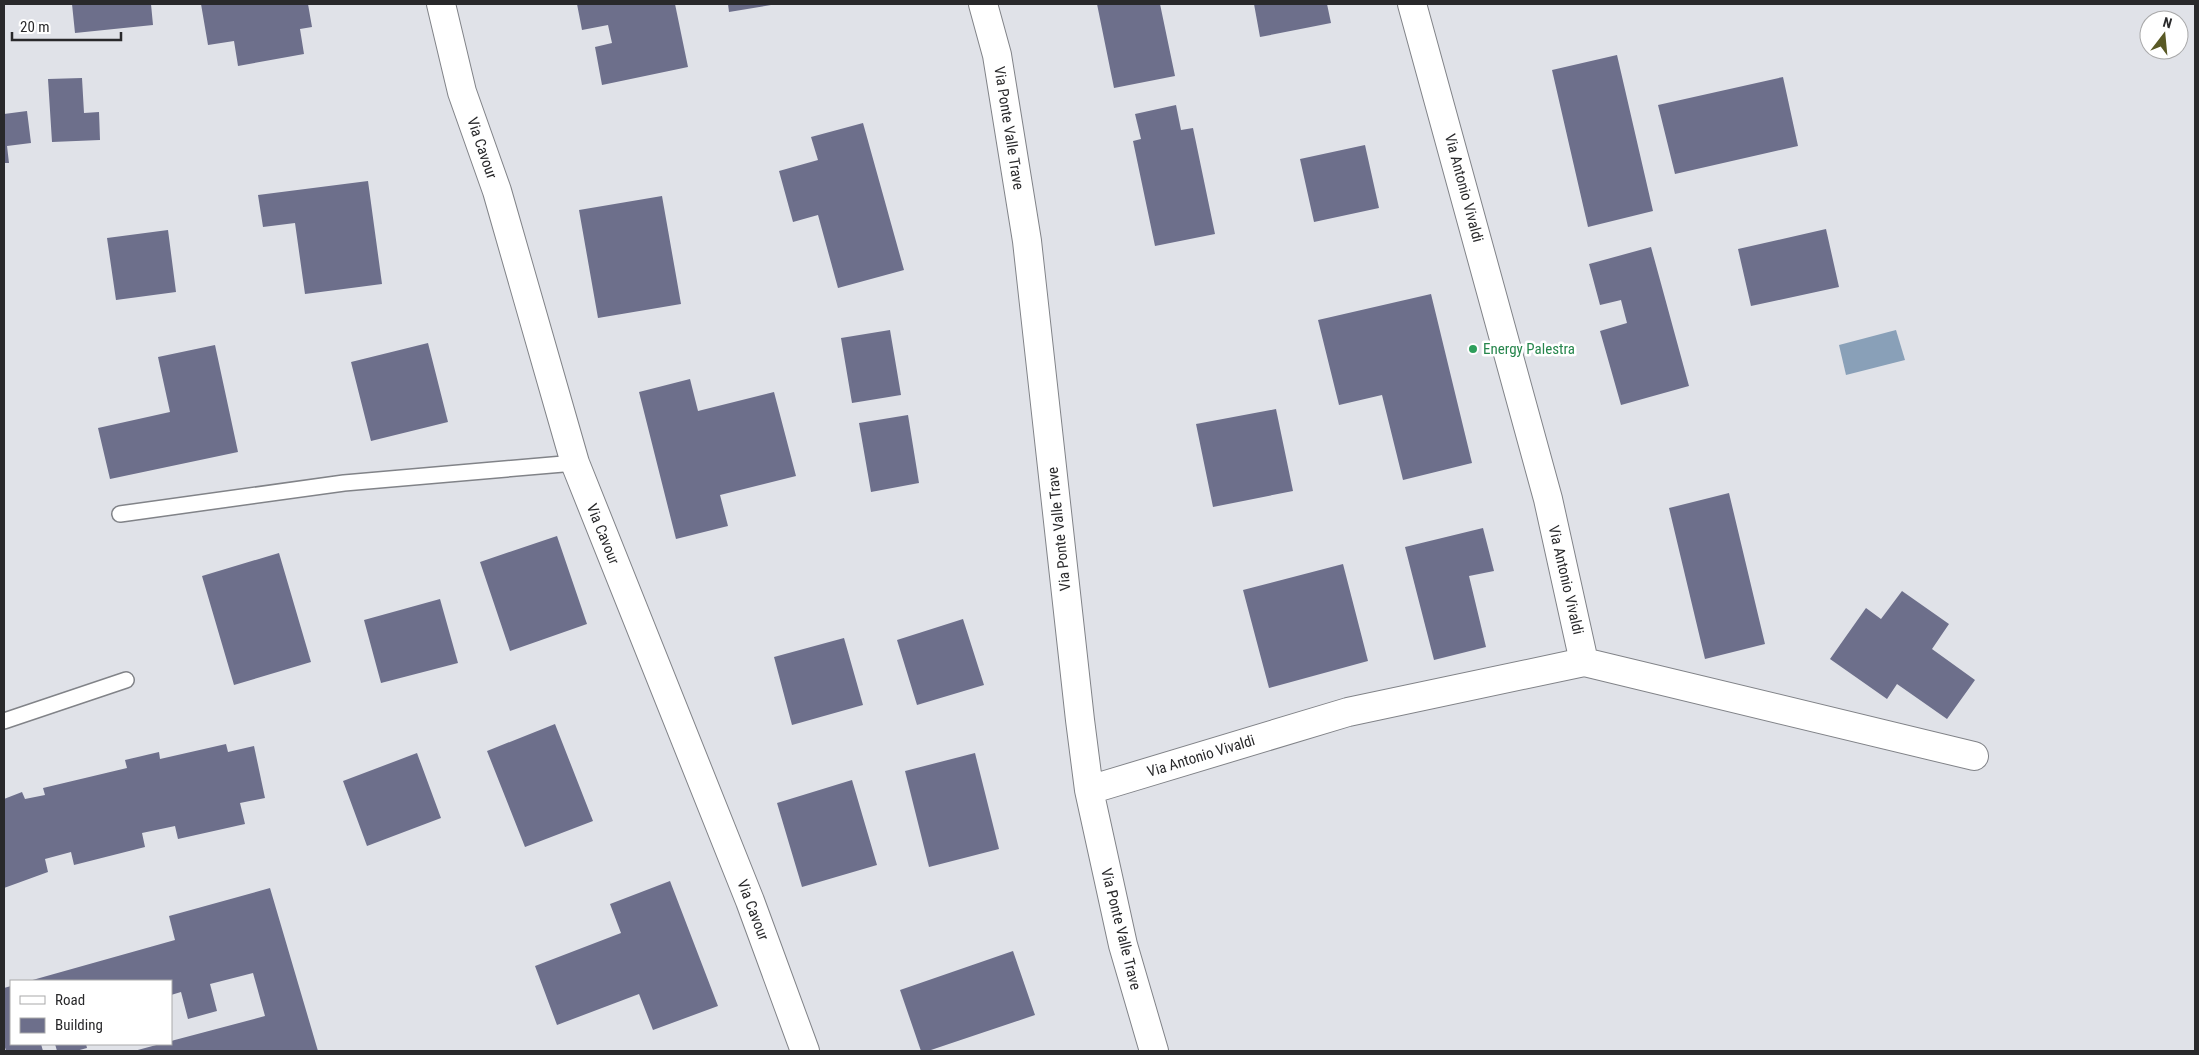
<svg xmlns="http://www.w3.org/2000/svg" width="2199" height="1055" font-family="'Roboto Condensed',sans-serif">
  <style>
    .water { fill: #89a0b8 }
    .building { fill: #6d6f8b }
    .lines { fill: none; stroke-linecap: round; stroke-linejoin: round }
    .lane-casing { stroke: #818388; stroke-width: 18 }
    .street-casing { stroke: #818388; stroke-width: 30 }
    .lane { stroke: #fff; stroke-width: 15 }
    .street { stroke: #fff; stroke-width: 28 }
    .leisure-dot { fill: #2e9e5b; stroke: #fff; stroke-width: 2 }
    .labels { text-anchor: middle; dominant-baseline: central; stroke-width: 5; stroke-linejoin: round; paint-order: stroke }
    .street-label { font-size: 15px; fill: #29292b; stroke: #fff }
    .leisure-label { font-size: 15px; fill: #27864d; stroke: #fff; text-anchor: start }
  </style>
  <rect width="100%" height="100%" fill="#e0e2e8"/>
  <path class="water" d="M1896 330 1905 360 1846 375 1839 345Z"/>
  <path class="building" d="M72 4H151L153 25 75 33Z
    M201 4H308L312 27 300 29 304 54 238 66 234 41 208 45Z
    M577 4H675L688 67 602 85 595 47 612 43 608 25 582 30Z
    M728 4H771V5L729 12Z
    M1097 4H1160L1175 76 1114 88Z
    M1254 4H1327L1331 23 1260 37Z
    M1617 55 1653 211 1588 227 1552 70Z
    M1783 77 1798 146 1675 174 1658 105Z
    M82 78 84 113 99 112 100 140 52 142 48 79Z
    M1176 105 1181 130 1193 128 1215 234 1155 246 1133 141 1141 139 1135 114Z
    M27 111 31 143 7 146 9 163H4V114Z
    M863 123 904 270 838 288 818 215 793 222 779 171 818 160 811 137Z
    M1365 145 1379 208 1314 222 1300 159Z
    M368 181 382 284 305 294 295 223 263 227 258 195Z
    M662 196 681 304 598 318 579 210Z
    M1826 229 1839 287 1751 306 1738 249Z
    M168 230 176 292 116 300 107 238Z
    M1651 247 1689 386 1621 405 1600 331 1627 323 1621 300 1600 305 1589 264Z
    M1431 294 1472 463 1403 480 1382 395 1339 405 1318 320Z
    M890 330 901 395 852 403 841 338Z
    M428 343 448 422 371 441 351 362Z
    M215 345 238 452 110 479 98 428 170 412 158 357Z
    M690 379 698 411 774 392 796 476 720 495 728 526 676 539 639 392Z
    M1276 409 1293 491 1213 507 1196 424Z
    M908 415 919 483 871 492 859 423Z
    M1729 493 1765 644 1705 659 1669 508Z
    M1483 528 1494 571 1469 576 1486 647 1434 660 1405 547Z
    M557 536 587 624 510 651 480 562Z
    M279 553 311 662 234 685 202 576Z
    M1343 564 1368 661 1269 688 1243 590Z
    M1902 591 1949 624 1932 649 1975 680 1947 719 1897 684 1887 699 1830 659 1866 608 1881 619Z
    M440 599 458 663 381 683 364 620Z
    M963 619 984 685 917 705 897 640Z
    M844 638 863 705 792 725 774 657Z
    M555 724 593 821 525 847 487 751Z
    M226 744 228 752 254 746 265 798 240 803 245 824 178 839 175 826 142 833 145 847 74 865 71 852 45 859 48 872 4 888V799L22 792 25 799 45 795 43 788 127 768 125 760 159 752 160 759Z
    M417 753 441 818 367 846 343 781Z
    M975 753 999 849 929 867 905 771Z
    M852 780 877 865 802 887 777 803Z
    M670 881 718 1006 653 1030 639 994 557 1025 535 966 621 933 610 904Z
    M270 888 318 1051H134L160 1044H171V1041L265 1016 253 973 210 984 217 1011 188 1019 181 992 171 995V981H29L175 940 169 916Z
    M1013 951 1035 1015 928 1051H921L900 990Z
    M11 986V1044H41L43 1051H6L4 1044V988Z
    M55 1044H86L87 1048 76 1051H57Z"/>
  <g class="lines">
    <defs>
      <path id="lane" d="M120 514 344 483 575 463
        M4 721 126 680"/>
      <path id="street" d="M441 4 462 92 497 191 575 463 750 901 805 1051
        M983 4 997 55 1027 241 1080 720 1089 790 1123 945 1154 1051
        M1584 662 1974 756
        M1089 790 1348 712 1584 662 1548 499 1412 4"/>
    </defs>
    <use href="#lane" class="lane-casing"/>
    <use href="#street" class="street-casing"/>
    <use href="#lane" class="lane"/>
    <use href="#street" class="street"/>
  </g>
  <circle class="leisure-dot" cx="1473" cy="349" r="5"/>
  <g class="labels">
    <g class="street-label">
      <text transform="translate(1009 128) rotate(81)">Via Ponte Valle Trave</text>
      <text transform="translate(482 148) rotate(71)">Via Cavour</text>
      <text transform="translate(1464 188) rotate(75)">Via Antonio Vivaldi</text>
      <text transform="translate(1059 529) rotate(-96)">Via Ponte Valle Trave</text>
      <text transform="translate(603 534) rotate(68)">Via Cavour</text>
      <text transform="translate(1566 580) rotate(77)">Via Antonio Vivaldi</text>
      <text transform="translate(1201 756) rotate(-17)">Via Antonio Vivaldi</text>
      <text transform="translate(753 910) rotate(69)">Via Cavour</text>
      <text transform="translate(1121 929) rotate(76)">Via Ponte Valle Trave</text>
    </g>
    <g class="leisure-label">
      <text x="1483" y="349">Energy Palestra</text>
    </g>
  </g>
  <rect width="2199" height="1055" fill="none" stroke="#29292b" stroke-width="10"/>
  <rect x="10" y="980" width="162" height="65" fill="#ffffff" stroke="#a9a9aa"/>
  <rect x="20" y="996" width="25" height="8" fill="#ffffff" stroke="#a9a9aa"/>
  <text x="55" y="1005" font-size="15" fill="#29292b">Road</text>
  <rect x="20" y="1018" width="25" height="15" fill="#6d6f8b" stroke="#a9a9aa"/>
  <text x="55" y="1030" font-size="15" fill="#29292b">Building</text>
  <g transform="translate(2164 35) rotate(16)"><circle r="24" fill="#ffffff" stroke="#a9a9aa"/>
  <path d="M0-4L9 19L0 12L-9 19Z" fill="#595925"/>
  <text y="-8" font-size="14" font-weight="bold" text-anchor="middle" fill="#29292b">N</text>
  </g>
  <path d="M12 32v8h109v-8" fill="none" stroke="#29292b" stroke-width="2.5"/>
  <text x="20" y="32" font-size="15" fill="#29292b" stroke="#ffffff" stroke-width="4" paint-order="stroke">20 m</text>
</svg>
